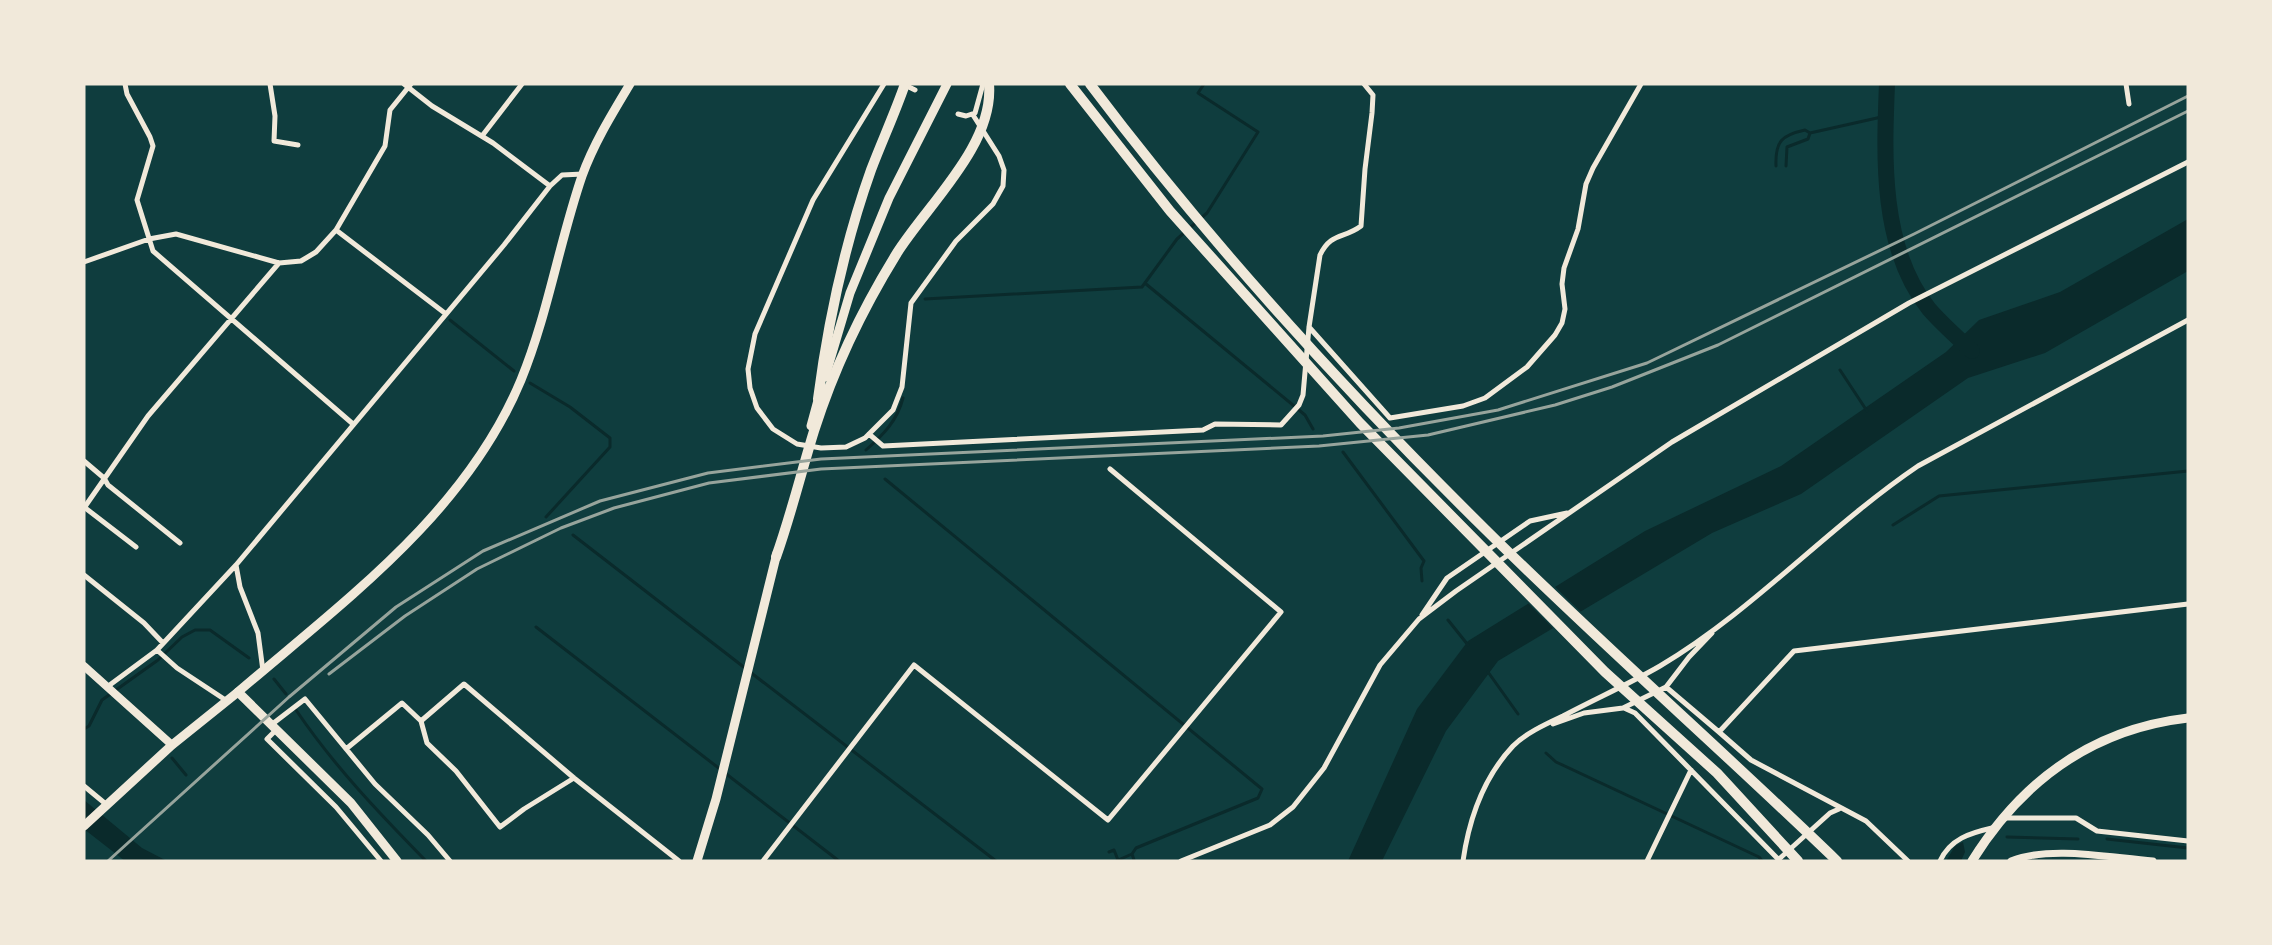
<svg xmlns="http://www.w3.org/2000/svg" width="2272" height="945" font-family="'Fira Sans Condensed',sans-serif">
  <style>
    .water { fill: #0a2a2b }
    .pier { fill: #0f3d3e }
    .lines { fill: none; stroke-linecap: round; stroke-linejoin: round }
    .stream { stroke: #0a2a2b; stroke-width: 3 }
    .river { stroke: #0a2a2b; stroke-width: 16 }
    .minor { stroke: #f1e9da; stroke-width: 5 }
    .tertiary { stroke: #f1e9da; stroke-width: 7 }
    .secondary { stroke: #f1e9da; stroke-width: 8 }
    .primary { stroke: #f1e9da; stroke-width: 9 }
    .trunk { stroke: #f1e9da; stroke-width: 9 }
    .motorway { stroke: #f1e9da; stroke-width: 10 }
    .rail { stroke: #97a49c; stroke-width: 3 }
  </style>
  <rect width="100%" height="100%" fill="#0f3d3e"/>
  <path class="water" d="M2188 219V271L2045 353 1968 378 1801 494 1712 533 1498 661 1446 731 1382 861H1348L1417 709 1468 641 1645 531 1781 466 1946 352 1979 320 2060 292Z
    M84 800 142 848 167 861H125L84 829Z
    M1963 842 1965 852 1961 861H1946L1955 846Z"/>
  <path class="pier" d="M1553 585 1583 614 1555 630 1526 601Z"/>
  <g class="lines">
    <path class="stream" d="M1776 166C1775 141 1782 135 1805 130L1810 133 1886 116
      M1786 166 1787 147 1808 139 1810 133
      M1146 284 1305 415 1313 429
      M925 299 1142 287 1177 239 1207 213 1258 132 1198 93 1204 84
      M450 320 514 371
      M1840 370 1867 411
      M530 383 570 407 610 438V447L546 517
      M866 450C884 434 897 421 903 398
      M1343 452 1424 561 1421 568 1422 581
      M885 479 1262 789 1258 798 1136 848 1132 854
      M1893 525 1939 496 2188 471
      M573 535 745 668
      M1448 620 1468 645
      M536 627 839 861
      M750 672 996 861
      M1488 672 1518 714
      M274 679 286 694
      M296 710C334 766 379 813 426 861
      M84 729 89 726 102 700 158 660 182 637 195 630H210L249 658
      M1546 753 1556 762 1759 857 1762 861
      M172 758 186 775
      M2007 837 2078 839
      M2107 839 2188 848
      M1109 852 1114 850 1118 860
      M1116 861 1132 854 1134 860"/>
    <path class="river" d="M1887 84C1884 157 1880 248 1929 309 1942 324 1958 338 1972 351"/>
    <path class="minor" d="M125 84 127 94 150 137 153 146 137 200 153 251 353 424
      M270 84 275 116 274 141 298 145
      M404 84 432 106 493 143 550 186
      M884 84 813 200 755 334 748 369 750 388 757 408 773 429 797 444 821 448 846 447 865 438 893 410 902 387 911 303 956 241 993 204 1003 186 1004 170 999 156 973 115
      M2126 84 2129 104
      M905 85 915 90
      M958 114 966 116 975 113 983 84
      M482 136 522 84
      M336 230 446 314
      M84 262 149 239 176 234 279 263 301 261 316 252 336 230 385 146 390 110 411 84
      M1309 327 1390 418 1463 406 1485 398 1527 367 1555 335 1562 323 1565 309 1562 284 1564 268 1578 229 1586 184 1593 168 1641 84
      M869 434 883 446 1203 430 1215 424 1281 425 1299 405 1303 395 1309 327 1320 255C1331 232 1344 239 1361 226L1365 169 1372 113 1373 95 1364 84
      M84 461 104 478 108 485 180 543
      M84 507 136 547
      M84 508 148 416 279 263
      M84 575 144 623 163 643
      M1422 615 1447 578 1530 521 1567 513
      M157 650 177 668 227 701
      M263 671 258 633 240 587 236 565 504 245 550 186 562 175 583 174
      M107 687 157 650 236 565
      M1666 687 1719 732
      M1624 708 1635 713 1779 860
      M421 721 427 743 456 771 500 827 524 809 574 778
      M1553 724 1584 713 1623 708 1666 687 1689 657 1712 633
      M271 725 305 699 375 784 428 835 450 861
      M276 730 267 739 336 807 381 861
      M346 749 402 703 421 721 464 684 574 778 679 861
      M84 786 107 805
      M2002 818H2076L2097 831 2188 841
      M1778 860 1830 813 1839 809
      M763 861 914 665 1108 820 1281 612 1110 469
      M1181 861 1270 825 1293 807 1324 768 1380 665 1419 619 1456 591 1672 442 1909 303 2188 162
      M1463 861C1469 819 1483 778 1513 746 1526 733 1546 724 1563 716 1595 699 1629 684 1660 666 1753 611 1828 527 1918 466L2188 320
      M1647 861 1691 770
      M1908 861 1866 821 1751 760 1719 732 1794 651 2188 604
      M1940 861C1950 839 1970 833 1992 828"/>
    <path class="tertiary" d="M2011 861C2051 845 2111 858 2153 861"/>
    <path class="secondary" d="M84 666 172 745"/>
    <path class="primary" d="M84 826 172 745 238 692
      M1972 861C2022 781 2092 729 2188 718"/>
    <path class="trunk" d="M825 377 850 293 889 198 947 84
      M811 426 820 393
      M397 861 351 803 238 692C344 601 466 513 521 380 548 314 559 243 582 176 594 143 612 114 630 84
      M697 861 716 799 777 553"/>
    <path class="motorway" d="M1070 84 1170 211 1360 423 1605 672 1717 773 1798 861
      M1090 84C1209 242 1345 391 1486 530 1600 643 1721 749 1837 861
      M818 399C828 322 845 243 871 170 882 141 895 113 905 84
      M776 557C791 515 801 473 814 431 834 368 863 308 897 253 928 204 994 145 989 84"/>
    <path class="rail" d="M329 674 405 616 477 569 561 528 614 508 709 483 821 469 1319 446 1428 435 1555 405 1612 387 1718 345 2188 111
      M108 861 289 697 396 607 483 551 600 501 708 473 821 459 1323 436 1399 428 1498 410 1647 363 1914 234 2188 96"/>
  </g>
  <rect width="2272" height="945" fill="none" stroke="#f1e9da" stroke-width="171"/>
</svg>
